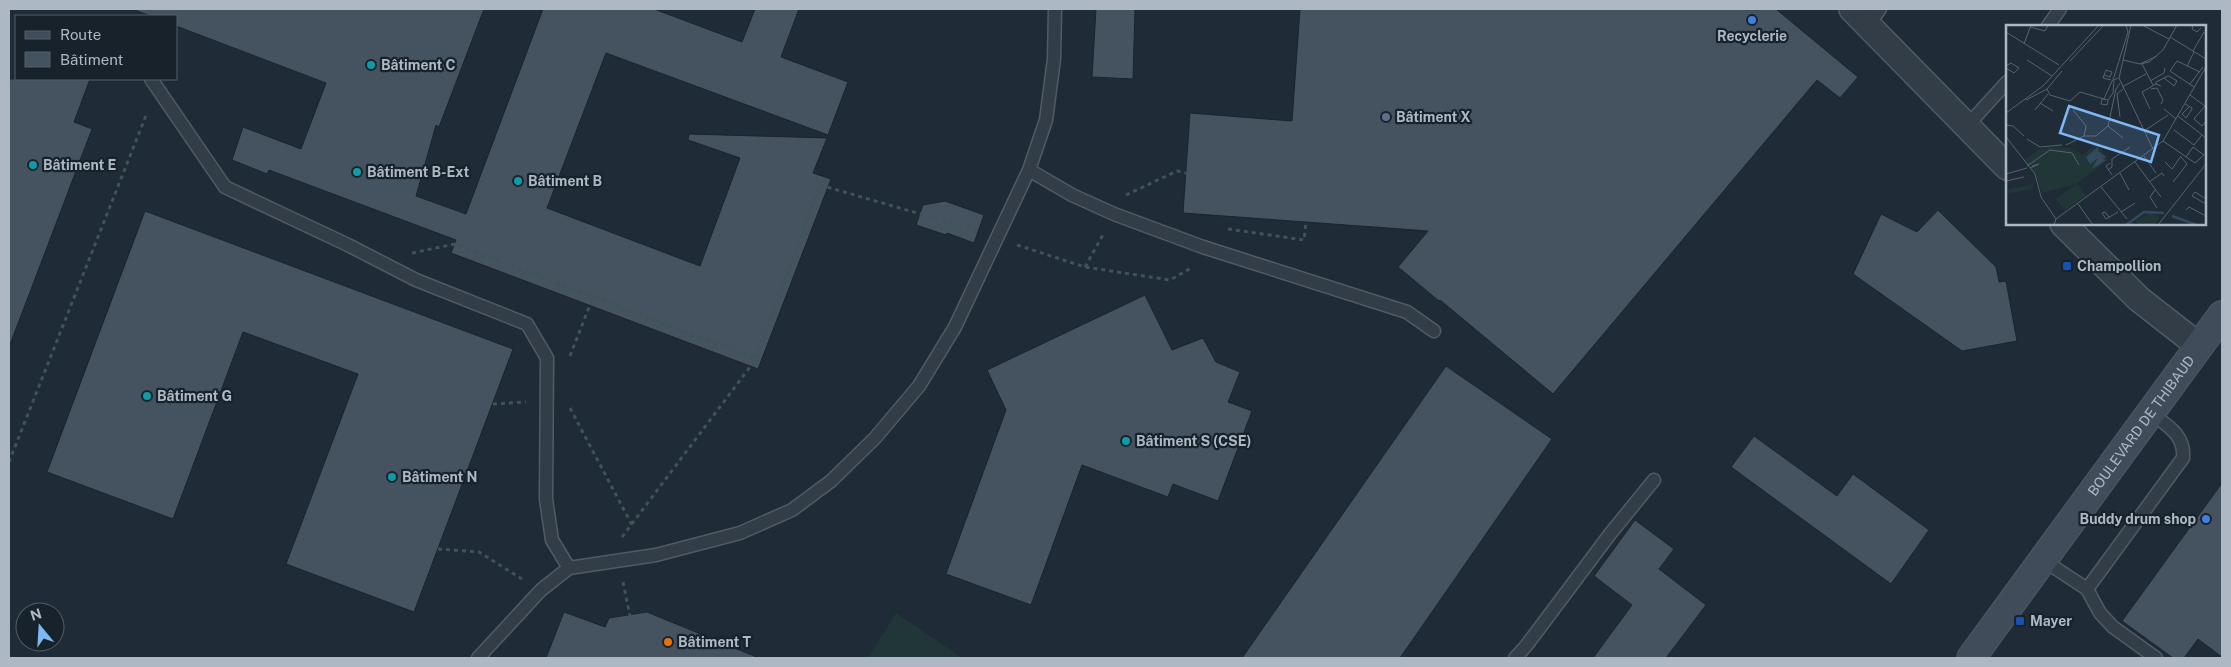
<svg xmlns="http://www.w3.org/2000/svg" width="2231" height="667" font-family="'Public Sans',sans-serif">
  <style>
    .green { fill: #213737 }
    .building { fill: #455360; stroke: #1a242d }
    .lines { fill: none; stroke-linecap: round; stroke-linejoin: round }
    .lane-casing { stroke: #505b65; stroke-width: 15 }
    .street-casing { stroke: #505b65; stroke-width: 28 }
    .secondary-casing { stroke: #505b65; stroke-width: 30 }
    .path { stroke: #3f5454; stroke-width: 3; stroke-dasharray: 4 4; stroke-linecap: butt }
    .lane { stroke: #333d47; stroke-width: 12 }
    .street { stroke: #333d47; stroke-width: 25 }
    .secondary { stroke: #414c5a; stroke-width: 28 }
    .shop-dot { fill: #3f7fe0; stroke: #18222b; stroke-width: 2 }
    .culture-dot { fill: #0f9aa8; stroke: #18222b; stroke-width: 2 }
    .service-dot { fill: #5c6f8a; stroke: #18222b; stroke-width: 2 }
    .transit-dot { fill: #1a4fb4; stroke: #18222b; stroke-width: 2 }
    .food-dot { fill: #e8710a; stroke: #18222b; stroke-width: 2 }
    .labels { text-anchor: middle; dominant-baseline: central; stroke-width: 4.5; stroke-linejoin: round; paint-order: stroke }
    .poi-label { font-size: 14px; font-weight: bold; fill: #adb8c4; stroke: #18222b; text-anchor: start }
    .street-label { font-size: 14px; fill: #adb8c4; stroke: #18222b }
    .inset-river { fill: none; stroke: #33495e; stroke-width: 2.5 }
    .inset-road { fill: none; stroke: #58636f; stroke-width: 1 }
    .view { fill: #7eb8f7; fill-opacity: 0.15; stroke: #7eb8f7; stroke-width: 2.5 }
    .inset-edge { fill: none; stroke: #adb8c4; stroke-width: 2.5 }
  </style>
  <rect width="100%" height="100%" fill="#1f2b36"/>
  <path class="green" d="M896 613 962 658H868Z"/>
  <path class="building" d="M138 9H484L439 127 436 125 416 196 466 214 543 9H654L742 42 755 9H799L781 57 848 82 828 135 606 53 547 208 700 266 740 158 688 140 689 134 827 138 813 173 831 179 758 369 451 253 456 240 269 170 267 174 232 160 243 127 301 149 326 83 176 26V16H151L137 11Z
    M1096 9H1135L1133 79 1092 77Z
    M1300 9H1776L1858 77 1840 98 1817 80 1553 394 1440 300 1439 301 1398 267 1428 231 1183 213 1190 113 1292 121Z
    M9 79H90L74 122 92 129 11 342H9Z
    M945 201 984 215 974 243 947 233 946 235 916 225 923 205Z
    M1938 210 1996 267 1999 282 2006 281 2017 341 1962 351 1853 274 1881 214 1917 232Z
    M145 211 513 349 414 612 286 564 358 374 243 332 173 519 47 472Z
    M1145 295 1172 350 1203 338 1216 362 1240 372 1228 402 1252 411 1218 501 1173 484 1168 497 1082 465 1031 605 946 574 1006 410 987 370Z
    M1446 366 1552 439 1400 658H1242Z
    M1754 436 1837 496 1853 474 1929 530 1891 584 1731 467Z
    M2222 483V657L2198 639 2184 658H2173L2122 621Z
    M1635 520 1674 549 1659 569 1706 605 1666 658H1593L1632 605 1594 576Z
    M564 612 605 627 609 618 647 612 759 658H546Z"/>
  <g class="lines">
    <defs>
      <path id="lane" d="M1868 25 1880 9
        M2048 26 2060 9
        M151 79 225 187 348 245 416 280 527 324 547 358 546 499 552 540 569 568
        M1967 126 2007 82
        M1029 170 1072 195 1114 214 1203 247 1407 312 1434 331
        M2043 560 2087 589 2100 613 2113 627 2156 658
        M2087 589 2183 458C2185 435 2168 426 2151 413
        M478 658 541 590 569 568 656 555 740 533 792 510 831 481 875 438 919 386 955 327 1029 170 1046 120 1054 59 1055 9
        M1515 658 1526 646 1610 534 1654 480"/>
      <path id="street" d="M1852 9 2007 167
        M2063 224 2139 299 2199 346"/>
      <g id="secondary">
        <path id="s1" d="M1971 658 2222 315"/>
      </g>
    </defs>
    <use href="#lane" class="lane-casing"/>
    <use href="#street" class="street-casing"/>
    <use href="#secondary" class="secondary-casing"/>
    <path class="path" d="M1126 195 1177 171 1186 173
      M1228 229 1304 240 1306 222
      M1017 245 1085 267 1170 280 1193 267
      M412 253 455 244 593 297
      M1085 267 1104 233
      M589 296 592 287
      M570 356 593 297 756 359
      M493 404 526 402
      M570 408 632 525
      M9 462 147 113
      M622 537 756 359 820 185 976 230
      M438 549 479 552 522 579
      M623 582 631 621"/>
    <use href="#lane" class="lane"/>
    <use href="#street" class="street"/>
    <use href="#secondary" class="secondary"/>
  </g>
  <g class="shop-dot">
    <circle cx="1752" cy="20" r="5"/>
    <circle cx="2206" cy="519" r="5"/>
  </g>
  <g class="culture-dot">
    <circle cx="371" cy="65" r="5"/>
    <circle cx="33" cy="165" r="5"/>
    <circle cx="357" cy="172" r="5"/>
    <circle cx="518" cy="181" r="5"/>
    <circle cx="147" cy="396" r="5"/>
    <circle cx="1126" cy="441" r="5"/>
    <circle cx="392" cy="477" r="5"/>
  </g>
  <circle class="service-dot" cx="1386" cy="117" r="5"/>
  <g class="transit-dot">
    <rect x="2062" y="261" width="10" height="10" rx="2.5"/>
    <rect x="2015" y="616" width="10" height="10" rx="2.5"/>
  </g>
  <circle class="food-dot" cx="668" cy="642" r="5"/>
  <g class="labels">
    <g class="poi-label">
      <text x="1752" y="36" text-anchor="middle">Recyclerie</text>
      <text x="381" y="65">Bâtiment C</text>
      <text x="1396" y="117">Bâtiment X</text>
      <text x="43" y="165">Bâtiment E</text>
      <text x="367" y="172">Bâtiment B-Ext</text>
      <text x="528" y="181">Bâtiment B</text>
      <text x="2077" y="266">Champollion</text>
      <text x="157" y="396">Bâtiment G</text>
      <text x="1136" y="441">Bâtiment S (CSE)</text>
      <text x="402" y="477">Bâtiment N</text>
      <text x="2196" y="519" text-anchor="end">Buddy drum shop</text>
      <text x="2030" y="621">Mayer</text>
      <text x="678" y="642">Bâtiment T</text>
    </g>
    <g class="street-label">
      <text stroke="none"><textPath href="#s1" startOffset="288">BOULEVARD DE THIBAUD</textPath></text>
    </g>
  </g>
  <g transform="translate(2006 25)">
    <rect width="200" height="200" fill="#1f2b36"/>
    <path d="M91 118 102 135 71 158 80 170 59 186 50 174 71 159 36 168 30 149 18 135 32 125 45 122 64 123 76 130ZM27 153V164L0 169V165L26 159ZM144 188 154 192 149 200H134L129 196Z" fill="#213737"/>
    <path d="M92 122V126L100 132 96 134 100 135 86 144 92 133 84 139 80 132Z" fill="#33495e"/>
    <path class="inset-river" d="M166 191 191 200M120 200 138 187 158 188"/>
    <path class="inset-road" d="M125 0 113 53 147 124M136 0 163 14M187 0 186 4 191 7 195 3M24 2 39 6 42 0M0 7 53 40M164 12 200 34M18 19 25 0M187 26 198 7M21 35 46 51M117 35 134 39 143 37 157 25 171 0M64 36 98 0M134 39 151 31M136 39 147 60M0 41 5 38 13 43 8 48 0 43M181 41 188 27M98 50 104 52 106 47 100 45 98 50 97 53 105 55M107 55 122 7 120 0M144 56 158 48 159 43M150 59V57L162 51H163L171 56 168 61 158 53M184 59 197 42M116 62 140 49M188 62 164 46 171 36 194 47M41 64 56 46M145 64 151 63 157 75 155 79M184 70 199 81M20 75 41 64 44 70 64 76 74 67 98 74 106 56 112 53M102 75 101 80 95 79 96 74 102 75 107 68 108 56M34 78 47 86M179 79 186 83V84L180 93 176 89 183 82M199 81 188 94 196 101 200 96M144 84 136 67 150 59 155 61M158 84 170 94M29 85 42 69M67 85 80 101 78 111M0 88 37 61 93 0M172 91 200 113M114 92 111 69 117 64M0 100 7 101 18 111M102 101 117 113M168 105 188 120 196 110M138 106 162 90M0 112 29 149 35 172 50 194M21 114 34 122 56 120M157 116 189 138 198 130 187 122 180 132M60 120 78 111H90L102 101 110 64 114 58M138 131 150 148M129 137 155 172M159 137 166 144 175 131M104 138 100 141 106 150M21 141 44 125 66 128 73 140M24 143 33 139 26 141M102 145 106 142V134L124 122M114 148 123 165M0 149 21 143M0 156 18 152M143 157 156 148 158 151M167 157 181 139 175 132M95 162 121 194M149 165 144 172 151 183M200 174 189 167 186 171 200 179M72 179 87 200M180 185 183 182 200 191M115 187 129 178M103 192 99 187 96 188 100 194 112 187M48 200 50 194 157 116 200 42M152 200 200 139"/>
    <path class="view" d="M63 81 153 110 145 137 54 108Z"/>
    <rect width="200" height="200" class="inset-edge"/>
  </g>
  <rect width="2231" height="667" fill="none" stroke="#adb8c4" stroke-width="20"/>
  <rect x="15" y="15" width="162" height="65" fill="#18222b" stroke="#545e68"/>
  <rect x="25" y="31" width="25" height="8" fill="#414c5a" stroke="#545e68"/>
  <text x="60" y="40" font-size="15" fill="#adb8c4">Route</text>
  <rect x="25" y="52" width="25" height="15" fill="#455360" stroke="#545e68"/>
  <text x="60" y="65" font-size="15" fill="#adb8c4">Bâtiment</text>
  <g transform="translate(40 627) rotate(342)"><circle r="24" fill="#18222b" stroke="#545e68"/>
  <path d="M0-4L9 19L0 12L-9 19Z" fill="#7eb8f7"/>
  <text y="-8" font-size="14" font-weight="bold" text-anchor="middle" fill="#adb8c4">N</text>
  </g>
</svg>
